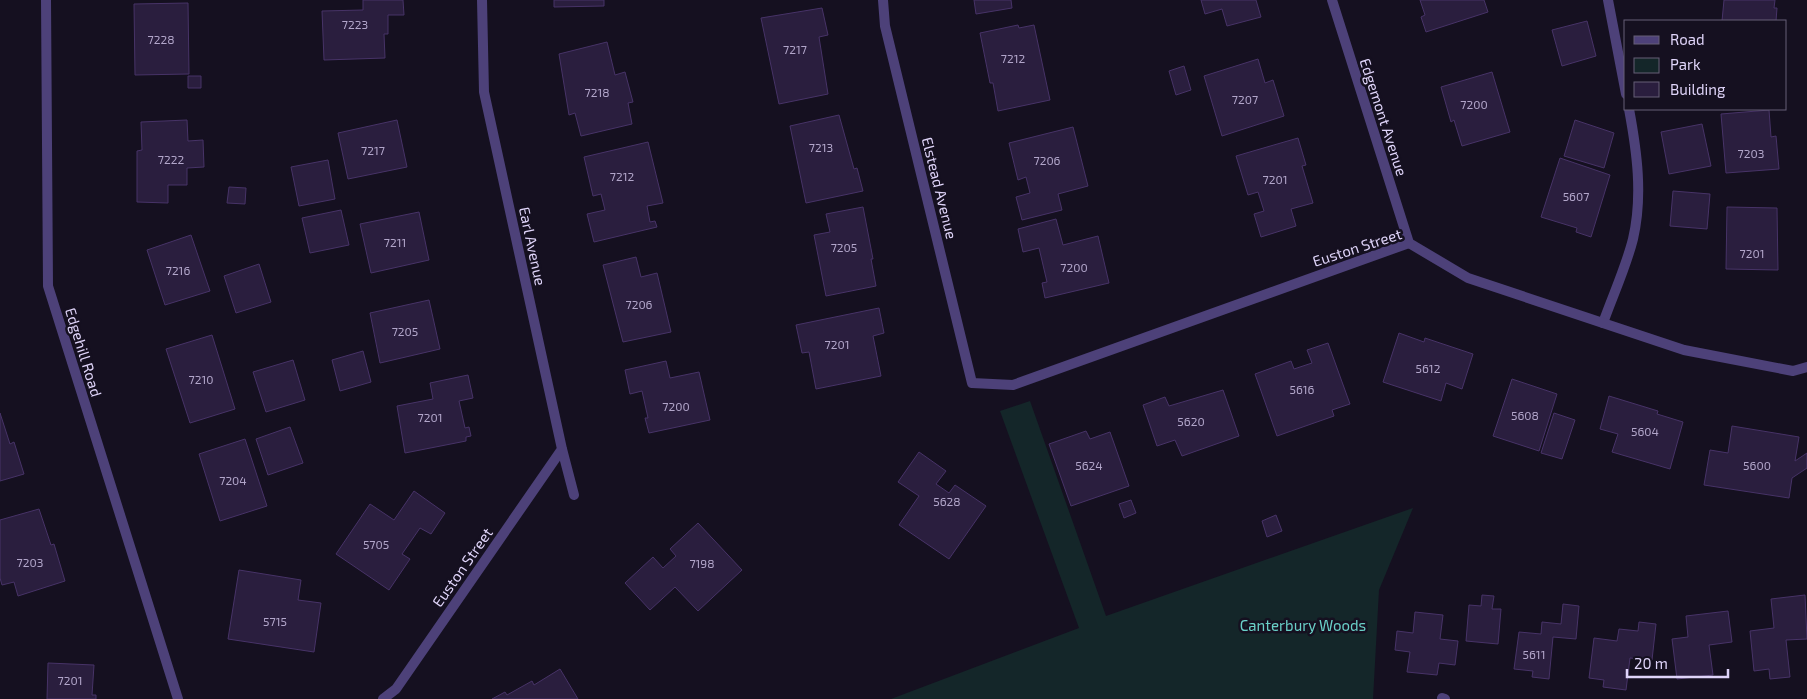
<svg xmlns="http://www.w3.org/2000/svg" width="1807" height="699" font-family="'Exo 2',sans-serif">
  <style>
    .green { fill: #142629 }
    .building { fill: #2a1e3e; stroke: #473367 }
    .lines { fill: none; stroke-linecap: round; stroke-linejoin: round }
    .service { stroke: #4d4179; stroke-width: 10 }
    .minor { stroke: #4d4179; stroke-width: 10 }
    .labels { text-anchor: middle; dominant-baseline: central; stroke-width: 5; stroke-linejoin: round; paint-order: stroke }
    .number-label { font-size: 12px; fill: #b2a6ca }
    .street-label { font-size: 15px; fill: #dfd4f9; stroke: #151020 }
    .park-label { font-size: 15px; fill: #6ad0c8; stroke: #151020 }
  </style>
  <rect width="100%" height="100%" fill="#151020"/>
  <path class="green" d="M1030 401 1106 616 1413 508 1379 590 1373 699H891L1079 628 1000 411Z"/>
  <path class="building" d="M363 0H403L404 15H388V34H384L385 58 324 60 322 11 363 10Z
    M554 0H604V6L554 7Z
    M974 0H1011L1012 8 976 14Z
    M1201 0H1256L1261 17 1227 26 1222 9 1205 14Z
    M1420 0H1484L1488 12 1426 32 1421 17 1425 15Z
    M1724 0H1775L1774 8H1777L1776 21H1722Z
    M188 3 189 74 135 75 134 4Z
    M822 8 828 35 819 37 828 94 779 104 761 18Z
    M1587 21 1596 56 1562 66 1552 30Z
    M1018 25 1019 28 1034 25 1050 100 998 111 993 83H990L980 33Z
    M607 42 615 75 625 72 633 102 628 103 632 124 581 136 575 113 569 115 559 54Z
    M1258 59 1265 83 1273 80 1284 116 1222 136 1204 76Z
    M1184 66 1191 90 1176 95 1169 71Z
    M1492 72 1510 132 1462 146 1454 120 1451 122 1441 87Z
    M188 76H201V88H188Z
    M1769 110 1771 137 1776 136 1779 169 1726 173 1721 114Z
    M839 115 854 169 857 168 863 191 806 203 790 126Z
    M187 120 188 141 203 140 204 167 187 168V185H168V203L137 202V151L142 150 141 122Z
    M397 120 407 167 348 179 338 133Z
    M1575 120 1614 133 1604 168 1564 156Z
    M1702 124 1711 166 1669 174 1661 132Z
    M1073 127 1088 186 1058 194 1062 210 1022 220 1016 197 1030 193 1026 177 1018 180 1009 143Z
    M1298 138 1306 165 1302 166 1313 203 1291 209 1296 226 1261 237 1254 214 1264 211 1258 192 1248 195 1236 156Z
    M648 142 663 203 647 206 650 222 655 221 657 227 594 242 587 214 605 210 601 194 593 196 584 157Z
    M1560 158 1610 175 1591 237 1576 232 1577 228 1541 217Z
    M328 160 335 199 299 206 291 167Z
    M229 187 246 188 245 204 227 203Z
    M1673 191 1710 194 1707 229 1670 226Z
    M863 207 873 259H871L876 286 826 296 814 235 830 232 826 214Z
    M1727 207 1777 208 1778 270 1726 269Z
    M341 210 349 245 310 253 302 218Z
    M419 212 429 260 371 273 360 224Z
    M1056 219 1063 245 1098 236 1109 283 1045 298 1042 283 1047 282 1039 248 1023 252 1018 229Z
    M191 235 210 291 165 305 147 250Z
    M636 257 641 277 657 273 671 332 623 342 603 265Z
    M259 264 271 302 236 313 224 276Z
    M429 300 440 349 380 363 370 313Z
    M879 308 884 333 873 336 881 376 816 389 809 352 802 353 796 325Z
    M1399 333 1424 342 1425 338 1473 354 1462 389 1446 383 1441 401 1383 382Z
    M212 335 235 409 190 423 166 349Z
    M1328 343 1350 404 1332 410 1334 416 1277 436 1255 374 1291 361 1294 369 1312 363 1307 350Z
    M363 351 371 382 340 391 332 360Z
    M293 360 305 400 266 412 253 372Z
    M666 361 670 378 699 372 710 420 649 433 645 418H648L642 391 630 394 625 370Z
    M468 375 473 398 459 401 465 428 469 427 471 436 466 437V441L405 453 397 406 433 399 430 383Z
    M1512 379 1557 394 1539 451 1493 436Z
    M1223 390 1239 436 1182 456 1175 440 1157 446 1143 405 1165 397 1169 406Z
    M1609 396 1658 411 1657 414 1683 422 1670 469 1612 452 1618 434 1600 429Z
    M0 413 10 444 14 442 24 474 0 481Z
    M1554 413 1575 420 1562 459 1541 453Z
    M1732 426 1799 437 1795 461 1807 453V468L1792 478 1789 498 1704 485 1710 450 1728 453Z
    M290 427 303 463 268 475 256 439Z
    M1086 431 1090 439 1110 432 1129 486 1071 506 1049 444Z
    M245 439 267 506 220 521 199 454Z
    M919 452 946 471 936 484 949 493 955 485 986 506 949 559 899 525 919 496 898 482Z
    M414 491 445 513 431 534 420 528 402 554 410 559 389 590 336 554 370 504 394 520Z
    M1131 500 1136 513 1124 518 1119 504Z
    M39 509 51 545 54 544 65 581 18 596 14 582 2 585 0 578V520Z
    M1276 515 1282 531 1267 537 1262 521Z
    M698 523 742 570 698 611 675 587 650 610 625 583 653 557 663 568 676 556 670 549Z
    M239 570 301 580 298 600 321 603 314 652 228 639Z
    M1482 595 1494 596 1492 609H1501L1498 644 1466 641 1469 605 1481 606Z
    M1805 595 1807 639 1786 640 1790 677 1770 679 1769 669 1754 671 1750 631 1774 628 1771 599Z
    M1563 604 1579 606 1576 639 1553 637 1549 679 1532 677 1533 671 1514 669 1519 632 1541 634 1542 622 1561 624Z
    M1728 611 1732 642 1709 645 1713 675 1677 679 1672 639 1688 637 1686 616Z
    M1415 612 1443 615 1440 639 1458 641 1455 665 1439 663 1437 675 1407 672 1410 652 1395 650 1397 631 1413 633Z
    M1639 622 1656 624 1652 660 1630 658 1626 690 1603 687 1604 680 1589 678 1594 638 1617 641 1619 629 1638 631Z
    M48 663 94 665 92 695H96V699H47Z
    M560 669 578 699H492L505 692 507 695 532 681 534 685Z"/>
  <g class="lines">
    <path class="service" d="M1608 0 1626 94
      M1603 323C1613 295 1626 267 1633 239 1643 196 1637 152 1629 109"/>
    <path class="minor" d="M46 0 48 286 178 699
      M482 0 484 92 562 449 574 495
      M883 0 885 26 972 383 1013 385 1409 243 1468 278 1684 350 1793 371 1807 367
      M1332 0 1409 243
      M1442 698 1445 699
      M383 699 396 689 562 449"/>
  </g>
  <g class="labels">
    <g class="number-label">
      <text x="355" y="24">7223</text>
      <text x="161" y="39">7228</text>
      <text x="795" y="49">7217</text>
      <text x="1013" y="58">7212</text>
      <text x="597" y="92">7218</text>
      <text x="1245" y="99">7207</text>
      <text x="1474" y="104">7200</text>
      <text x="821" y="147">7213</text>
      <text x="373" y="150">7217</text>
      <text x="1751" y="153">7203</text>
      <text x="171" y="159">7222</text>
      <text x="1047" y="160">7206</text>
      <text x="622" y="176">7212</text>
      <text x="1275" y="179">7201</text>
      <text x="1576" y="196">5607</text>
      <text x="395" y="242">7211</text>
      <text x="844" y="247">7205</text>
      <text x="1752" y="253">7201</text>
      <text x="1074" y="267">7200</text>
      <text x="178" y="270">7216</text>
      <text x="639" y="304">7206</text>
      <text x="405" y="331">7205</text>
      <text x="837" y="344">7201</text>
      <text x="1428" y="368">5612</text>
      <text x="201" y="379">7210</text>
      <text x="1302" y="389">5616</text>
      <text x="676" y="406">7200</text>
      <text x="1525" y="415">5608</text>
      <text x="430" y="417">7201</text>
      <text x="1191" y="421">5620</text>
      <text x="1645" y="431">5604</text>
      <text x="1089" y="465">5624</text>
      <text x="1757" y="465">5600</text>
      <text x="233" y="480">7204</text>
      <text x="947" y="501">5628</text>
      <text x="376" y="544">5705</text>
      <text x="30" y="562">7203</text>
      <text x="702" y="563">7198</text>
      <text x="275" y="621">5715</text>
      <text x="1534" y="654">5611</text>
      <text x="70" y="680">7201</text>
    </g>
    <g class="street-label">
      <text transform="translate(1384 117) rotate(72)">Edgemont Avenue</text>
      <text transform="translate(940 188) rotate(76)">Elstead Avenue</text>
      <text transform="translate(533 246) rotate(78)">Earl Avenue</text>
      <text transform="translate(1357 247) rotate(-18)">Euston Street</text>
      <text transform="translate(84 352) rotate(73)">Edgehill Road</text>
      <text transform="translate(462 567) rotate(-55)">Euston Street</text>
    </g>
    <g class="park-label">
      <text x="1303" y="625">Canterbury Woods</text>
    </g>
  </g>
  <rect x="1624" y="20" width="162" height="90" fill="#151020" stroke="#665e77"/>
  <rect x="1634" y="36" width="25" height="8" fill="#4d4179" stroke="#665e77"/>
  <text x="1670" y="45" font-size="15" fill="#dfd4f9">Road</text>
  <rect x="1634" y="58" width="25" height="15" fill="#142629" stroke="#665e77"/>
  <text x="1670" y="70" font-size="15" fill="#dfd4f9">Park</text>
  <rect x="1634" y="82" width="25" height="15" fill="#2a1e3e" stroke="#665e77"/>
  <text x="1670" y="95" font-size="15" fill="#dfd4f9">Building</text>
  <path d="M1627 669v8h101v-8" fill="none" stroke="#dfd4f9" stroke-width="2.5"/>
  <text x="1634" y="669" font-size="15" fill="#dfd4f9" stroke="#151020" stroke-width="4" paint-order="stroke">20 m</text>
</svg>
